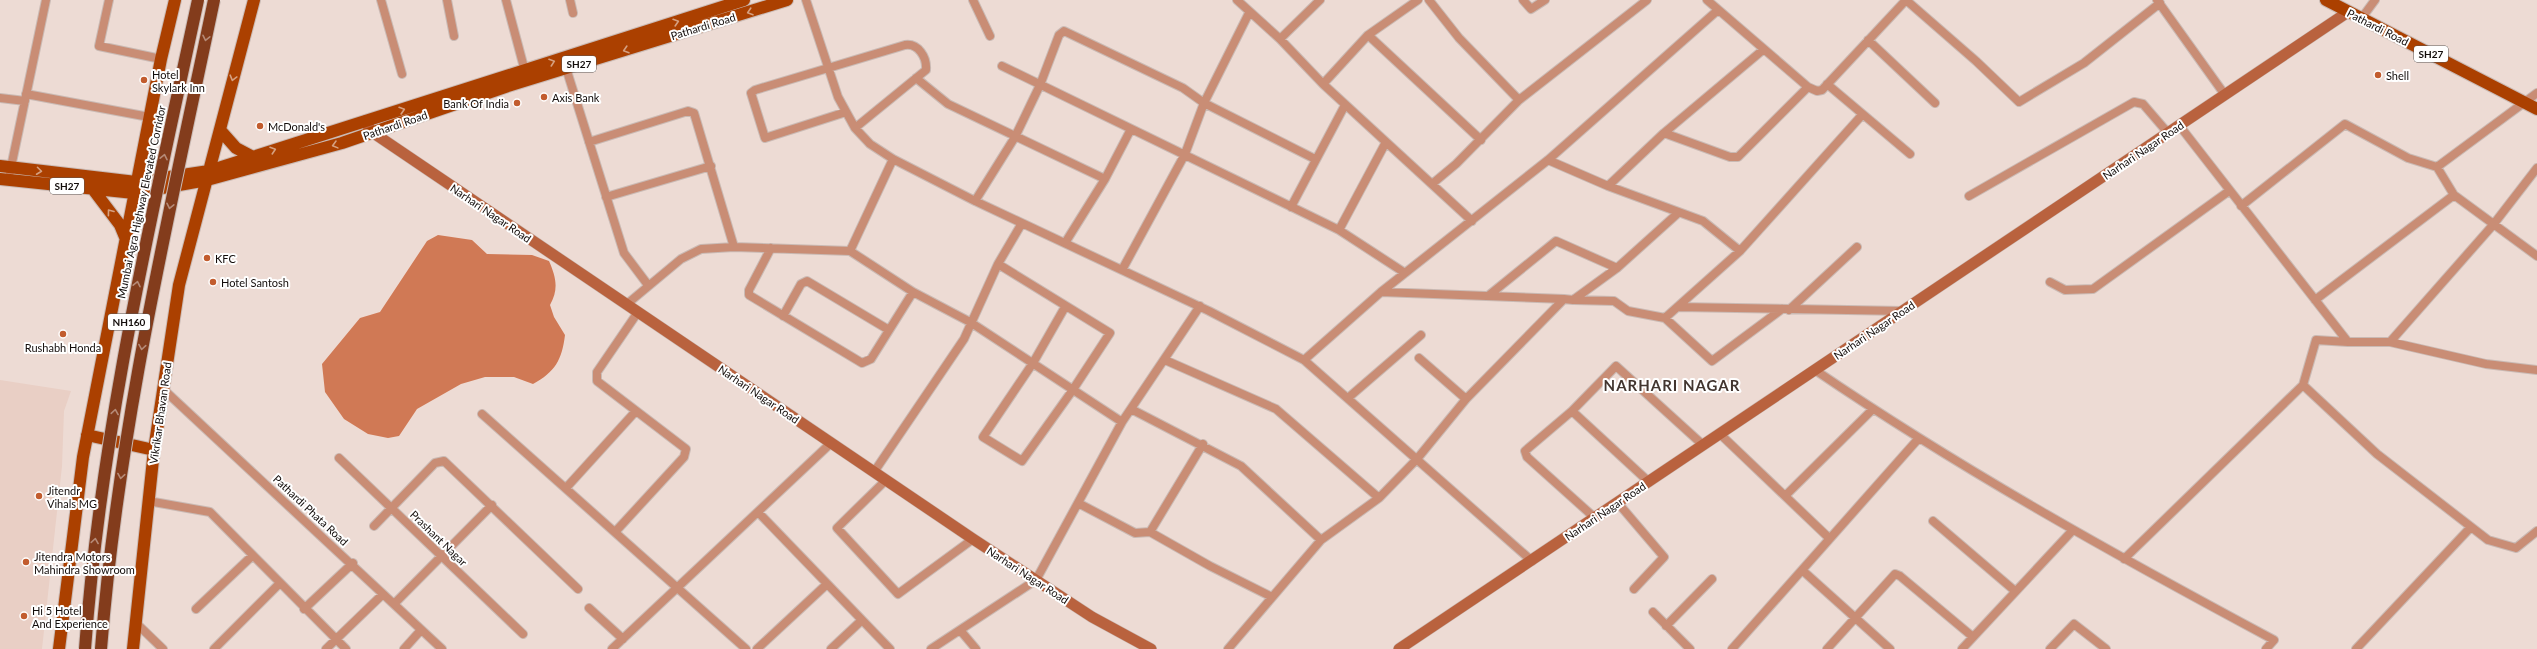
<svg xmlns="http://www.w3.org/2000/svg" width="2537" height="649" font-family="Lato,sans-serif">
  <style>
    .built { fill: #e9cfc5 }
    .water { fill: #d07955 }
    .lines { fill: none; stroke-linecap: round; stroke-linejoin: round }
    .street-casing { stroke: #cabab4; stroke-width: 10 }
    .secondary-casing { stroke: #cabab4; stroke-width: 12 }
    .primary-casing { stroke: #cabab4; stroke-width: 14 }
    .street { stroke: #c98d75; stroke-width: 8 }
    .secondary { stroke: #b9623e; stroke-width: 11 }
    .primary { stroke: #ab4000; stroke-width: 12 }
    .highway-bridge-casing { stroke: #cabab4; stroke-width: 14; stroke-linecap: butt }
    .highway-bridge { stroke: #833c1c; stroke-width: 12 }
    .oneway { stroke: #d5a080 }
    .oneway2 { stroke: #b58a77 }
    .poi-dot { fill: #c25c2e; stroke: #fff; stroke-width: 1.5 }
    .labels { text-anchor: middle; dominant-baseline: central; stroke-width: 4; stroke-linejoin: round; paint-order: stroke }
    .shield { fill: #fff; stroke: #5a5654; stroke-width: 1 }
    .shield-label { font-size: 10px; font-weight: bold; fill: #130d0b }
    .street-label { font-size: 11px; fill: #130d0b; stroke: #fff }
    .poi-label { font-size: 11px; fill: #130d0b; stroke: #fff; text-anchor: start }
    .district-label { font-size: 15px; font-weight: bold; letter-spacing: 1px; fill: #42352f; stroke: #fff }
  </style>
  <rect width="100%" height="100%" fill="#eddbd4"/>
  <path class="built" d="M0 380 71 391 64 411 62 466 42 649H0Z"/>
  <path class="water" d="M438 235 472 240 487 254 532 255 549 261C556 277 559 289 550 305L554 317 565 335C562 360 555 372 533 384L514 377H485L461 384 417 409 399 436 388 438 368 434 344 419 325 392 322 364 360 318 380 312 427 241Z"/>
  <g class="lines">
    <defs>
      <path id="street" d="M109 0 99 46 161 59
        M381 0 402 74
        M447 0 454 36
        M506 0 526 75
        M570 0 573 13
        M806 0 838 97 855 128 870 144 893 159 975 201 1209 311 1304 360 1532 561
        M973 0 990 36
        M1237 0 1280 39 1323 84 1472 221
        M1429 0 1459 38 1519 100
        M1523 0 1531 9 1545 0
        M1707 0 1808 87 1817 91 1822 90 1906 0
        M1906 0 1976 61 2019 102 2084 63 2160 3
        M2157 0 2225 95
        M2361 19 2375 0
        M1368 35 1481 140
        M1280 39 1320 0
        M1868 40 1935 103
        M1002 66 1339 230 1405 273
        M566 68 624 253 648 285
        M916 78 948 104 1105 179
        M1323 84 1368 35 1418 0
        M1827 84 1910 154
        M26 94 149 117
        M0 98 25 101
        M846 112 765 138 751 93 755 90 905 45C918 43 927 57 926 70L855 128
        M1664 133 1730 157H1738L1808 87
        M589 142 688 111 694 113 734 247
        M1548 160 1608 186 1703 221 1740 251
        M2437 167 2537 93
        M10 172 46 0
        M1432 184 1456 164 1519 100 1647 0
        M1608 186 1664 133 1764 49
        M1969 196 2134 102 2143 104 2168 133
        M606 197 711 166
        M975 201 1015 137 1040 85 1059 35 1064 31 1183 88 1204 103 1315 159
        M2241 206 2345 124 2408 158 2437 167 2454 195 2537 256
        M1291 207 1345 105
        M1339 230 1386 142
        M1065 243 1105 179 1131 129
        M771 248 749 290V295L862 363 871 359 913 292
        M850 251 893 159
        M998 264 1110 333 1072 391 1022 461 983 437 1033 363 1065 307
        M1122 270 1185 154 1204 103 1249 13
        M2050 282 2065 290 2093 289 2229 191
        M1381 292 1564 299
        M1488 296 1556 241 1617 268
        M1574 300 1614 301 1628 311 1665 318 1712 361 1782 309
        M2315 300 2454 195
        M627 304 681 259 701 249 734 247 850 251 913 292 970 322 1122 422
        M1678 307 1903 311
        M1789 310 1857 247
        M783 316 801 284 807 281 889 330
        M1665 318 1740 251 1862 115
        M2348 342H2390L2493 225 2537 168
        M2390 342 2486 364 2537 370
        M1419 358 1466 399
        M1165 360 1276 409 1379 498
        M1304 360 1381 292 1548 160 1718 10
        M1815 370C1962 470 2117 556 2274 640L2266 649
        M2303 385 2377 454 2488 540 2516 548 2537 531
        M163 389 442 649
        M1348 398 1421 335
        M1131 409 1241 466 1321 540
        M1572 411 1649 482
        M482 414 746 649
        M1720 434 1829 538
        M1203 444 1150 532 1210 566 1272 597
        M339 458 523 634
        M874 472 964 339 998 264 1022 223
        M886 480 837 528 898 594 973 539
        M566 488 635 412
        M1785 496 1873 409
        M148 501 210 512 346 649
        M1078 503 1135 533 1150 532
        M1618 503 1664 557 1634 589
        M758 512 890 649
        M1595 518 1527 457 1525 451 1572 411 1616 366 1703 445
        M1933 521 2015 591
        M374 526 435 463 444 461 578 589
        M616 531 684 457 686 449 597 381V372L638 312
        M2124 559 2303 385 2316 340 2348 342 2179 125
        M1802 570 1890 649
        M394 604 492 505
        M589 608 623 639
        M196 609 252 556
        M304 609 353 563
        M1653 612 1690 649
        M135 622 163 649
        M1666 626 1712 579
        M960 630 976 649
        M214 649 279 584
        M326 649 383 594
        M404 649 421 630
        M612 649 831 443
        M757 649 827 584
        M831 649 862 620
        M931 649 1036 580 1122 422 1200 306
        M1228 649 1321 540 1379 498 1417 459 1466 399 1564 299 1573 300 1617 268 1677 214
        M1732 649 1919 438
        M1827 649 1895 574 1900 576 1973 637
        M1962 649 2072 531
        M2050 649 2074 624 2106 649
        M2356 649 2471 527"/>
      <path id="secondary" d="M365 121 372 132 973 539 1092 617 1151 649
        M1399 649 2348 12"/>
      <path id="primary" d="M2326 0 2537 109
        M220 130 236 148 253 157
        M0 166 136 182 209 171 744 0
        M0 179 134 193 207 180 342 143 511 85 787 0
        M92 188 120 225 125 237
        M87 435 154 450
        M59 649 83 457 161 59 175 0
        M133 649 154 450 179 285 254 0"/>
    </defs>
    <use href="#street" class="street-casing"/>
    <use href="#secondary" class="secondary-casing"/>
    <use href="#primary" class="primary-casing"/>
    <use href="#street" class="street"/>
    <use href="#secondary" class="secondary"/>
    <use href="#primary" class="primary"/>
    <defs>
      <path id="highway-bridge" d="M85 649C101 429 152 215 198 0
        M101 649C118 430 169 215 214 0"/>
    </defs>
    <use href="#highway-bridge" class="highway-bridge-casing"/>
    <use href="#highway-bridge" class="highway-bridge"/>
  </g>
  <defs><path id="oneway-chevron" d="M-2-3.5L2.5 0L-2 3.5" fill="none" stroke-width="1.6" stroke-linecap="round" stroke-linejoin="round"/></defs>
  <g class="oneway">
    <use href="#oneway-chevron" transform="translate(750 12) rotate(162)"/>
    <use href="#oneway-chevron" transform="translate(676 22) rotate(-17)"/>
    <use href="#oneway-chevron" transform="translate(626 50) rotate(163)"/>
    <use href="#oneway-chevron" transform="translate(552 62) rotate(-19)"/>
    <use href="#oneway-chevron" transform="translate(233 78) rotate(105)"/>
    <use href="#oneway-chevron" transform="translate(402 110) rotate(-17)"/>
    <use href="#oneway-chevron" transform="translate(335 145) rotate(165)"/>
    <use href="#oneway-chevron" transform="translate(273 150) rotate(-18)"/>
    <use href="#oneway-chevron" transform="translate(39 171) rotate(7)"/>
    <use href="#oneway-chevron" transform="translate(110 212) rotate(-127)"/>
  </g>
  <g class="oneway2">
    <use href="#oneway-chevron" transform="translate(206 38) rotate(102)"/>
    <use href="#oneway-chevron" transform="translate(164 157) rotate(-78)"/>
    <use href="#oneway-chevron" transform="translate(170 206) rotate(102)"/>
    <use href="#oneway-chevron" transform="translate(137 284) rotate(-78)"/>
    <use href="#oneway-chevron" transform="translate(142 347) rotate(99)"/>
    <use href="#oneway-chevron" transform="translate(115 412) rotate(-81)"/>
    <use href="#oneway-chevron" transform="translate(121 476) rotate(99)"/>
    <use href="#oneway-chevron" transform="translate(95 541) rotate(-81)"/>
  </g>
  <g class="poi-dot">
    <circle cx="2378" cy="75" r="4"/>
    <circle cx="144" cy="80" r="4"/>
    <circle cx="544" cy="97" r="4"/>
    <circle cx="517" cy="103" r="4"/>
    <circle cx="260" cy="126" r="4"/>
    <circle cx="207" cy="258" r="4"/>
    <circle cx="213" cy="282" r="4"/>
    <circle cx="63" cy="334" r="4"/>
    <circle cx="39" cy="496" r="4"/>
    <circle cx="26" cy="562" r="4"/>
    <circle cx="24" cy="616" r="4"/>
  </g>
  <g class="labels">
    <g class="shield">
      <rect x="2414" y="46" width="34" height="16" rx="3"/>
      <rect x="562" y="56" width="34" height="16" rx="3"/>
      <rect x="50" y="178" width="34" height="16" rx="3"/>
      <rect x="108" y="314" width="42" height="16" rx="3"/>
    </g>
    <g class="shield-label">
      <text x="2431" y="54">SH27</text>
      <text x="579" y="64">SH27</text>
      <text x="67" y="186">SH27</text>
      <text x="129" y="322">NH160</text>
    </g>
    <g class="street-label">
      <text transform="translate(703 26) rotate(-17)">Pathardi Road</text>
      <text transform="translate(2378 27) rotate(27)">Pathardi Road</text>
      <text transform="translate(395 125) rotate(-19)">Pathardi Road</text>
      <text transform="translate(2143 150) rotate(-34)">Narhari Nagar Road</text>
      <text transform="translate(141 202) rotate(-78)">Mumbai Agra Highway Elevated Corridor</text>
      <text transform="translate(491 213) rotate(34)">Narhari Nagar Road</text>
      <text transform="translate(1874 330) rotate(-34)">Narhari Nagar Road</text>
      <text transform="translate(759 394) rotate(34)">Narhari Nagar Road</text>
      <text transform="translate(160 413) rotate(-82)">Vikrikar Bhavan Road</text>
      <text transform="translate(311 510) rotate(43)">Pathardi Phata Road</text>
      <text transform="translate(1605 511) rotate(-34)">Narhari Nagar Road</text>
      <text transform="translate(439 538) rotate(44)">Prashant Nagar</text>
      <text transform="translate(1028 575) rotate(33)">Narhari Nagar Road</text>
    </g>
    <g class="poi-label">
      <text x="152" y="74">Hotel<tspan x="152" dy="13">Skylark Inn</tspan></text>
      <text x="2386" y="75">Shell</text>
      <text x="552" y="97">Axis Bank</text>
      <text x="509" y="103" text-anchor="end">Bank Of India</text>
      <text x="268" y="126">McDonald's</text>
      <text x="215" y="258">KFC</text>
      <text x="221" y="282">Hotel Santosh</text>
      <text x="63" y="347" text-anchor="middle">Rushabh Honda</text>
      <text x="47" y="490">Jitendr<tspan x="47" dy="13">Vihals MG</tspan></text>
      <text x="34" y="556">Jitendra Motors<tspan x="34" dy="13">Mahindra Showroom</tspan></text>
      <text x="32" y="610">Hi 5 Hotel<tspan x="32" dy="13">And Experience</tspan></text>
    </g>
    <g class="district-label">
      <text x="1672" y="385">NARHARI NAGAR</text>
    </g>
  </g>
</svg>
